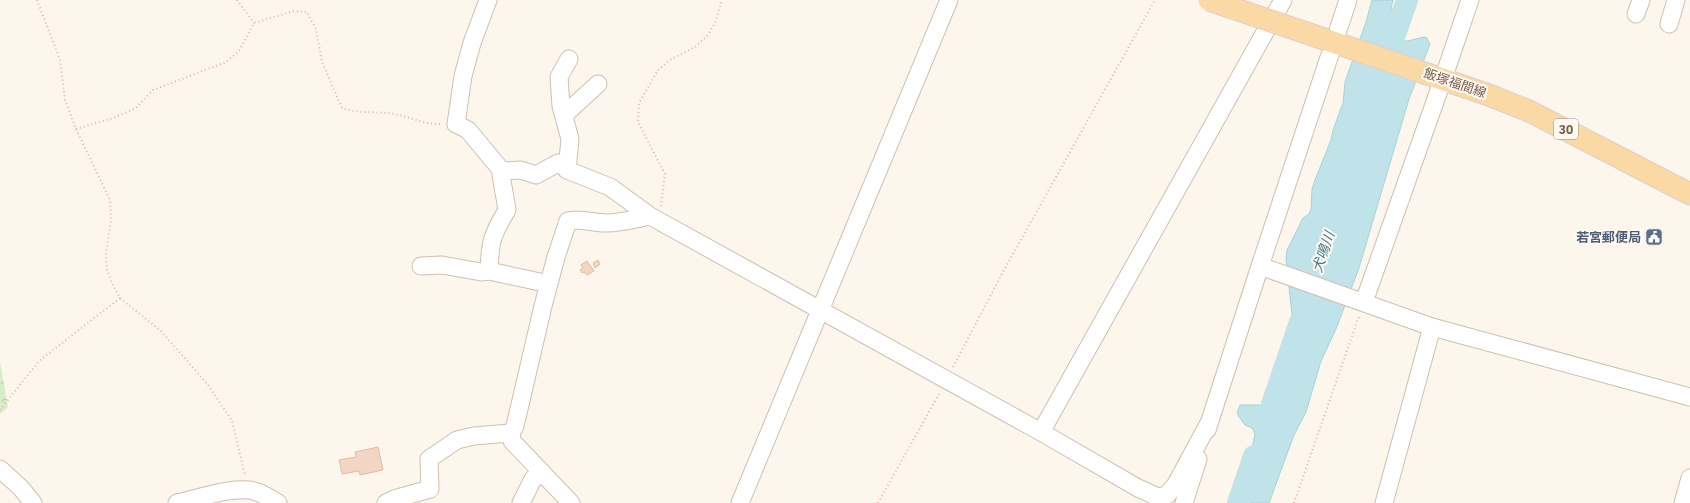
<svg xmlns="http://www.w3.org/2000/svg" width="1690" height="503" font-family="'IBM Plex Sans','Noto Sans JP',sans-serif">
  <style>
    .forest { fill: url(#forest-crowns) }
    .water { fill: #bfe3e8; stroke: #a5d3da }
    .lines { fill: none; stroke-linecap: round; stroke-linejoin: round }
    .river { stroke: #bfe3e8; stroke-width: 22 }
    .building { fill: #f3d5c3; stroke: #e6bba3 }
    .minor-casing { stroke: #d1beb0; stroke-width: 19 }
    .major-casing { stroke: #dad1cd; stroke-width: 23 }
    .path { stroke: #d9b8a5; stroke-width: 2; stroke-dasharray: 1 3; stroke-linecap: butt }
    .minor { stroke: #fff; stroke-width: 17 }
    .major { stroke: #fbd9a5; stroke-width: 21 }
    .major-bridge-casing { stroke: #dad1cd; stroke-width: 23; stroke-linecap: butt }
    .major-bridge { stroke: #fbd9a5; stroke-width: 21 }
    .labels { text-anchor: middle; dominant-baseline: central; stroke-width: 4; stroke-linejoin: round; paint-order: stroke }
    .shield { fill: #fffaf3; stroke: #a28b7f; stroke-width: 1 }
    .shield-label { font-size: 12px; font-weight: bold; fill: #7a5c4d }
    .street-label { font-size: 13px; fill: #7a5c4d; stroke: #fffaf3 }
    .service-label { font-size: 13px; font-weight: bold; fill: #4e5e75; stroke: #fffaf3; text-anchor: end }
    .water-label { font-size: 14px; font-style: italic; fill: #437c86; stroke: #fffaf3 }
  </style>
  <defs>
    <pattern id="forest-crowns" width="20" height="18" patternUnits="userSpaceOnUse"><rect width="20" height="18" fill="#d8ecc9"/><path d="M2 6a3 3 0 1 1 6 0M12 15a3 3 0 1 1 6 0" fill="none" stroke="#b4c2a5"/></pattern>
  </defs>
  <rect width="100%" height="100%" fill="#fdf6ec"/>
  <path class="forest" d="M0 362 8 407 0 414Z"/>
  <path class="water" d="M1372 0H1393L1391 8 1395 15 1390 32C1408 47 1406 39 1426 37L1430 44 1409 99 1359 268 1336 329 1321 361 1306 412 1294 435 1269 503H1239L1242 497 1255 434 1252 428 1245 425 1237 414 1240 405H1264L1268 403 1277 394 1286 376 1290 358V336L1293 323 1286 260 1287 250 1303 218 1309 214 1311 209 1312 189 1315 180 1331 140 1333 130 1343 103 1345 82 1366 22Z"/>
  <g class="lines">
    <path class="river" d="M1385 63 1407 0
      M1265 425 1300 322
      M1238 503 1254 456"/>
  </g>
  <path class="building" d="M598 260 600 264 595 268 593 263Z
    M587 261 594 271 587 275 584 272 582 273 580 270 583 268 581 265Z
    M378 447 383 470 360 475 359 471 342 474 339 460 356 457 355 452Z"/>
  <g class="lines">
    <defs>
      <path id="minor" d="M488 0 472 43 463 76 456 124 468 130 502 171 521 170 536 175 558 163 563 165 567 170 610 187 650 216 1041 432 1138 488 1158 497 1167 495 1176 484 1210 421
        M1636 14 1641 0
        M1669 24 1676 0
        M564 115 598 84
        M567 170 570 139 561 106 559 77 569 59
        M502 171 501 175 507 210C492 235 490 241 489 271L549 284
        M421 266 442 265 481 272 489 271
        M1260 266 1432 327 1690 397
        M1364 302 1443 79 1470 0
        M1207 430 1260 266 1348 0
        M1041 432 1283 0
        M0 469 21 488 33 503
        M177 503C200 498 226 488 249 490 260 491 269 498 278 503
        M386 503 394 499 430 489 429 459 457 440 474 436 511 433
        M521 503 533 479 542 472
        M571 503 512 441 511 433 515 426 543 306 556 257 568 221C581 218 593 223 606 223 621 223 635 219 650 216
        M740 503 949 0
        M1184 503 1198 459
        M1384 503 1432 327
        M1683 503 1690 478"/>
      <path id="major" d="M1327 40 1489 95 1529 111 1690 194"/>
    </defs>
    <use href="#minor" class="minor-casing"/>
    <use href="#major" class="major-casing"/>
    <path class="path" d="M37 0 60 60 65 100 76 129 110 200 111 219 106 254 107 270 112 283 120 298 161 331 208 385 232 421 245 475
      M237 0 254 23
      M76 129 113 118 136 108 153 90 226 62 239 51 254 23 294 11 307 12 316 29 322 62 342 108C359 114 377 111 394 114 412 117 423 125 443 124
      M661 206 665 174 638 122 639 103 658 70 670 60 695 47 707 36 715 23 722 0
      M953 367 1003 272 1155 0
      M0 410 39 361 120 298
      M878 503 940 392
      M1294 503 1359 316"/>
    <use href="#minor" class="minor"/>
    <use href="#major" class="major"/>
    <defs>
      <path id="major-bridge" d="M1209 0 1327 40"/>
    </defs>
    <use href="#major-bridge" class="major-bridge-casing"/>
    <use href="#major-bridge" class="major-bridge"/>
  </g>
  <defs>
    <symbol id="civic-square" viewBox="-11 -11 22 22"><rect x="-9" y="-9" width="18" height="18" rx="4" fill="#5c6f8a" stroke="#fffaf3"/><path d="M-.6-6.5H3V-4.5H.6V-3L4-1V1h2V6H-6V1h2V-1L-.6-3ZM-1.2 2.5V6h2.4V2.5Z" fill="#fff"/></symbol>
  </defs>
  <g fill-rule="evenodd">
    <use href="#civic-square" x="1644" y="227" width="20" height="20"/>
  </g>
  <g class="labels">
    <rect class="shield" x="1554" y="119" width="24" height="20" rx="3"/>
    <g class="shield-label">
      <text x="1566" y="129">30</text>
    </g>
    <g class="street-label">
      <text transform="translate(1455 83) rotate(19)">飯塚福間線</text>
    </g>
    <g class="service-label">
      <text x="1641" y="237">若宮郵便局</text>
    </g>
    <g class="water-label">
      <text transform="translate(1323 252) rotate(-71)">犬鳴川</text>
    </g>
  </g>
</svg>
